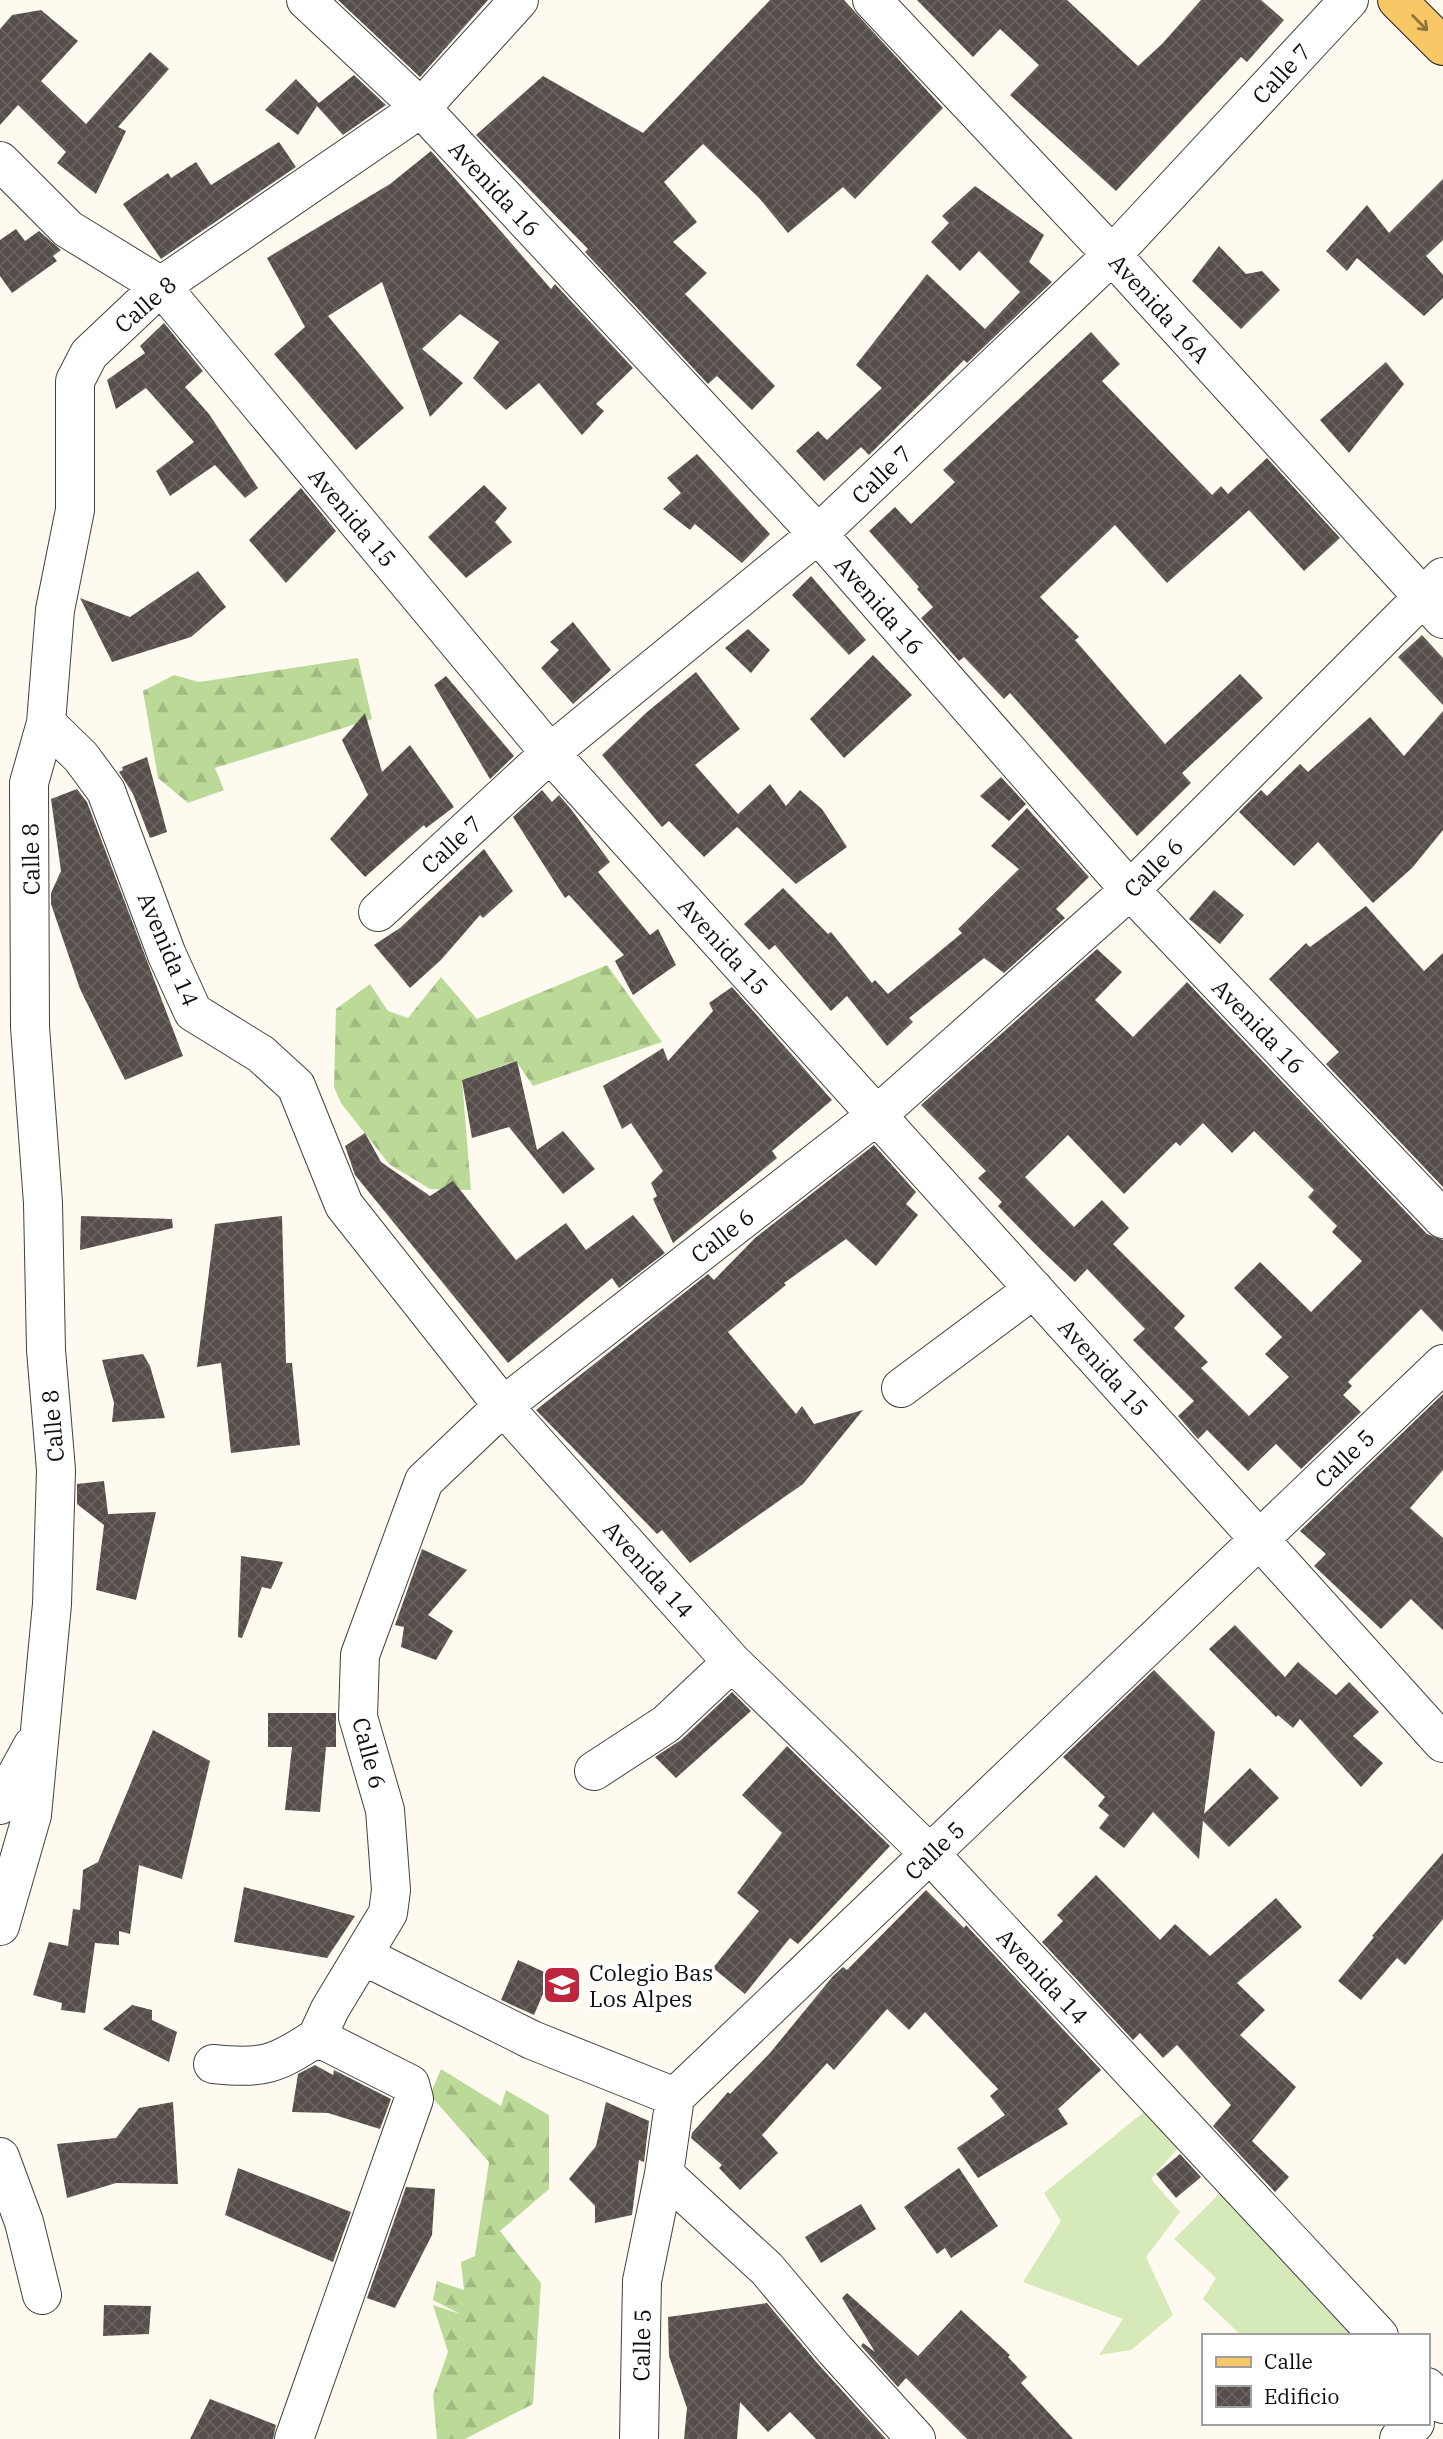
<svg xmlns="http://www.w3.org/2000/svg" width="1443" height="2439" font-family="'IBM Plex Serif',serif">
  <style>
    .grass { fill: #d6e9b8 }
    .forest { fill: url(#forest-firs) }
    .building { fill: url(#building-cross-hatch); fill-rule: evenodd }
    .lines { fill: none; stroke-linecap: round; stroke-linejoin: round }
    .minor-casing { stroke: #414141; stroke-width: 40 }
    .major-casing { stroke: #1f1f1f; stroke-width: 40 }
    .minor { stroke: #fff; stroke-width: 38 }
    .major { stroke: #f8c766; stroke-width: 38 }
    .oneway { stroke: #8f743e }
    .labels { text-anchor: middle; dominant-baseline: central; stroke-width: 7; stroke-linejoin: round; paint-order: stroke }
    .street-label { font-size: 23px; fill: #0e0e0e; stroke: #fff }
    .poi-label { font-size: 23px; fill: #0e0e0e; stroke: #fff; text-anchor: start }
  </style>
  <defs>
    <pattern id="forest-firs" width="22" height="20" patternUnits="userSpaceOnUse" patternTransform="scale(1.75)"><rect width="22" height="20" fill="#bbda98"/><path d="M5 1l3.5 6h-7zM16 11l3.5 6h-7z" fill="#a0ba82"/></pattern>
    <pattern id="building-cross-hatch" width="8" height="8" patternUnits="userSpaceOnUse" patternTransform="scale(1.75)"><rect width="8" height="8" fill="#564e4a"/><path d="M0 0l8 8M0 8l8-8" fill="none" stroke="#696360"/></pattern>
  </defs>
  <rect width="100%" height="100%" fill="#fffaef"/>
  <path class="grass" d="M1145 2111 1178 2148 1151 2179 1180 2212 1146 2257 1173 2315 1131 2350 1099 2355 1123 2319 1023 2282 1061 2221 1044 2193Z
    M1223 2190 1355 2336H1242L1203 2299 1216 2278 1174 2239Z"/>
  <path class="forest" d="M358 658 372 719 215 768 224 790 188 803 158 778 143 691 174 675 199 682Z
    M607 965 662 1042 533 1086 516 1061 462 1080 471 1190 430 1189 389 1164 341 1103 334 1087 336 1009 370 984 388 1011 408 1018 441 977 477 1019Z
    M441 2069 501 2106 506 2090 549 2115V2189L500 2231 541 2283 533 2404 465 2439H437L433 2395 448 2352 433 2305 460 2314 433 2300 437 2281 464 2290 461 2262 475 2256 489 2162 430 2095Z"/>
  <path class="building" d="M338 0H488L420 77Z
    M770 0H844L943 108 855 199 843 187 788 233 759 198 703 144 664 182 697 222 673 242 707 273 685 294 775 386 752 410 717 376 708 384 585 252 588 249 476 135 543 76 643 133Z
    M917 0H1067L1138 66 1162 44 1201 0H1261L1284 20 1247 62 1241 57 1116 191 1010 95 1039 65 1000 29 973 57Z
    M41 10 78 41 41 81 86 124 150 52 169 69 118 127 126 131 96 194 57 163 66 152 18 105 0 125V29L12 15Z
    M354 75 386 105 343 135 317 106 298 135 265 110 296 79 319 103Z
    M279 142 296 167 161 259 123 204 168 173 171 178 196 162 211 185Z
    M431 151 551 289 555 284 633 368 596 404 604 411 582 435 539 383 506 410 473 378 499 342 460 314 422 349 463 383 430 417 382 282 328 316 404 408 356 450 274 354 305 327 267 258 390 184Z
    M1443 179V240L1426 256 1443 275V298L1424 316 1357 258 1347 271 1326 251 1367 205 1389 233Z
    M975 186 1044 235 1029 262 1052 282 967 363 964 360 869 455 861 447 824 481 796 451 818 431 827 440 882 388 856 365 927 274 985 329 1020 292 979 251 960 271 931 242 949 223 942 216Z
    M16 229 25 241 39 231 61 250 53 256 57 261 12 293 0 276V240Z
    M1219 246 1246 274 1262 271 1280 290 1241 329 1192 281Z
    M164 323 203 371 185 387 209 414 258 488 245 498 215 465 170 496 156 471 194 442 146 388 116 409 107 380 145 353 140 346Z
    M1091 332 1120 364 1102 381 1212 495 1221 486 1228 494 1267 458 1340 538 1304 571 1249 510 1167 583 1115 525 1040 597 1079 637 1075 640 1165 744 1240 674 1263 698 1182 773 1191 783 1137 836 1010 693 1004 699 964 657 959 661 921 618 933 607 917 589 919 587 869 531 895 507 911 524 955 482 943 470Z
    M1386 362 1404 384 1349 453 1320 420Z
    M697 454 770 534 742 563 695 524 690 530 663 509 681 493 667 478Z
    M484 485 507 508 495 522 512 542 466 578 428 537Z
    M301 488 336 531 286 583 249 540Z
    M198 571 226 607 191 637 112 662 80 598 130 617Z
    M811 576 866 640 849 655 792 595Z
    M573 622 611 670 573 704 541 668 559 650 550 642Z
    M748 629 770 650 751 673 725 648Z
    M1422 635 1443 658V705L1398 657Z
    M873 655 912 695 844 758 810 719Z
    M696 672 740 729 695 765 738 814 770 784 786 806 800 790 822 809 847 847 796 884 737 827 704 857 669 821 662 827 602 755 647 712Z
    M446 676 514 756 490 779 434 685Z
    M1443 711V830L1412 868 1373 903 1318 842 1294 866 1239 812 1261 790 1267 796 1300 764 1308 772 1370 717 1404 756Z
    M365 713 382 772 410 745 454 807 426 828 424 825 365 877 330 839 368 795 342 740Z
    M147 757 167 832 150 838 133 794 119 772 123 770 122 767Z
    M1001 777 1026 804 1009 821 980 796Z
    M77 789 87 802 183 1056 125 1080 80 989 51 904V893L61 871 51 799Z
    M542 790 552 802 559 795 571 809 610 862 598 872 650 935 658 929 676 965 633 995 615 961 624 955 569 895 565 898 513 817Z
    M1027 808 1089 877 1056 909 1065 918 1004 973 984 958 909 1018 913 1022 887 1046 847 996 831 1011 775 945 769 950 744 924 783 888 828 934 831 932 872 983 875 980 888 994 962 933 958 929 1019 869 991 846Z
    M484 849 513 891 483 918 480 915 441 960 410 988 374 945 400 928Z
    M1214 890 1244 915 1220 944 1189 919Z
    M1366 906 1424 971 1443 953V1187L1326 1064 1339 1052 1269 979 1306 943 1310 947Z
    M1097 949 1122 972 1095 1000 1133 1037 1187 982 1427 1234 1443 1240V1332L1421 1309 1348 1382 1352 1386 1343 1395 1361 1412 1301 1469 1276 1444 1248 1471 1207 1430 1198 1439 1178 1416 1194 1401 1133 1340 1145 1329 1087 1269 1075 1282 1042 1251 998 1206 1002 1202 978 1178 986 1171 921 1105ZM1203 1123 1232 1153 1254 1131 1314 1190 1308 1197 1337 1226 1332 1232 1362 1261 1311 1312 1260 1262 1234 1288 1282 1337 1265 1354 1289 1377 1249 1416 1201 1368 1208 1362 1174 1328 1185 1316 1113 1244 1129 1228 1102 1200 1074 1227 1025 1177 1068 1135 1124 1194 1176 1142 1180 1146Z
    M732 987 832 1100 772 1151 777 1158 673 1243 653 1199 657 1196 651 1183 663 1171 631 1123 622 1129 603 1086 663 1048 668 1061 713 1011 709 1003Z
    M517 1061 537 1150 563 1131 595 1169 563 1194 509 1127 472 1138 462 1080Z
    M365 1133 381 1162 430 1196 453 1181 516 1260 566 1223 586 1250 633 1215 665 1253 619 1288 612 1278 508 1363 355 1175 345 1146Z
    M874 1145 916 1192 906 1204 918 1215 876 1266 846 1239 784 1283 786 1285 728 1332 796 1414 802 1406 814 1424 863 1410 803 1484 690 1563 662 1530 657 1534 536 1410 708 1274 714 1280 755 1238Z
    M81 1216 172 1219 173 1228 80 1250Z
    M282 1216 286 1363H292L300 1445 231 1453 221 1363 197 1367 215 1224Z
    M143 1354 150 1366 165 1418 112 1422 114 1403 102 1360Z
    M1443 1394V1470L1410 1508 1443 1538V1630L1411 1599 1381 1629 1314 1566 1326 1554 1300 1531Z
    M104 1481 108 1514 156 1512 136 1600 96 1590 104 1525 77 1504V1484Z
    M422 1549 467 1570 428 1615 453 1631 436 1660 401 1647 404 1627 395 1625Z
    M241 1556 283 1562 271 1589 262 1587 242 1638 238 1637Z
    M1235 1625 1285 1677 1298 1662 1336 1695 1349 1682 1379 1712 1353 1736 1383 1763 1361 1787 1300 1719 1293 1728 1278 1715 1276 1717 1209 1649Z
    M1154 1670 1215 1732 1204 1814 1250 1768 1279 1798 1229 1847 1203 1821 1199 1859 1153 1812 1124 1848 1099 1828 1109 1815 1098 1806 1105 1797 1063 1757Z
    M732 1692 751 1711 676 1778 655 1757 681 1740Z
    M268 1713H336V1747H326L320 1812 285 1810 292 1747H268Z
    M153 1730 210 1761 182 1879 139 1865 130 1934 119 1931V1945L95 1943 85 2013 61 2010 62 2003 33 1995 49 1942 68 1946 73 1909 80 1910 83 1870 98 1862Z
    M787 1746 890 1846 798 1944 790 1938 745 1994 713 1968 759 1911 737 1893 782 1833 742 1795Z
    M1443 1853V1919L1405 1965 1397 1958 1361 2000 1338 1981 1374 1937 1372 1936Z
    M1096 1875 1160 1940 1175 1924 1210 1956 1276 1898 1302 1927 1237 1983 1265 2010 1240 2035 1296 2087 1252 2141 1289 2177 1275 2192 1213 2126 1231 2105 1177 2045 1163 2058 1140 2033 1133 2040 1042 1942 1063 1921 1057 1915Z
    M244 1887 355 1916 327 1958 234 1942Z
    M926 1890 964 1928 966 1925 1101 2070 1058 2109 1068 2124 978 2178 957 2148 1005 2115 990 2096 998 2089 925 2012 909 2030 887 2009 834 2070 827 2063 762 2135 778 2153 740 2190 719 2168 722 2165 691 2138 692 2133 728 2092 730 2094 770 2053 833 1976 843 1967 847 1970Z
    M518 1960 551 1975 534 2015 501 2000Z
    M132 2005 152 2010V2020L177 2032 169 2062 103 2029Z
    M315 2065 333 2075 334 2070 391 2099 380 2129 328 2113 292 2112 298 2074Z
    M173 2102 178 2184 116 2183 67 2198 57 2144 116 2138 139 2108Z
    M606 2102 649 2121 644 2162 639 2160 632 2215 595 2223V2206L569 2179 596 2146Z
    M1180 2154 1201 2177 1176 2198 1156 2174Z
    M238 2168 351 2212 333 2262 225 2215Z
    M959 2168 998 2226 951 2258 945 2248 937 2254 904 2207Z
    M406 2187 435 2189 432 2235 395 2308 367 2298Z
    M861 2204 876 2229 821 2263 805 2237Z
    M847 2293 918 2356 961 2310 1010 2355 1008 2357 1027 2377 1021 2383 1073 2439H967L906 2378 898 2387 861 2346 863 2343 875 2352 842 2298Z
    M767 2303 818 2364 886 2439H816L790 2412 768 2432 740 2402 737 2439H684L687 2408 669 2356 668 2317Z
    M104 2305 151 2306 149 2334 103 2336Z
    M210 2399 276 2425 273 2439H190Z"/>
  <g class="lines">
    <defs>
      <path id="minor" d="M306 0 421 108 818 534 1130 890 1443 1219
        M872 0 1112 255 1443 619
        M0 161 68 229 161 286 550 753 1443 1743
        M46 723 81 757 106 791 167 955 193 1012 261 1054 296 1086 344 1205 503 1406 732 1662 930 1854 1379 2336
        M378 912 550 753 818 534 1112 255 1349 0
        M901 1388 1034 1289
        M594 1771 666 1724 732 1662
        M0 1805 33 1745
        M0 1926 32 1815 52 1604 56 1470 46 1350 43 1203 30 1027 29 783 46 723 55 610 75 510V381L89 354 161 286 421 108 519 0
        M364 1956 532 2040 675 2097
        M317 2037 330 2009 388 1913 391 1890 385 1810 358 1717 360 1655 424 1481 503 1406 877 1115 1130 890 1443 577
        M213 2064C263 2069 276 2065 317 2037
        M0 2157 24 2222 42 2295
        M664 2174 767 2269 835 2350 916 2439
        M1427 2387 1443 2404
        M294 2439 414 2099 410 2084 317 2037
        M639 2439 642 2281 664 2174 675 2097 1443 1364
        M1399 2439 1415 2423"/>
      <path id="major" d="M1397 0 1443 46"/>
    </defs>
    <use href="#minor" class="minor-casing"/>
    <use href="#major" class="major-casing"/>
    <use href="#minor" class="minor"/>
    <use href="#major" class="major"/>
  </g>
  <defs><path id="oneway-shaft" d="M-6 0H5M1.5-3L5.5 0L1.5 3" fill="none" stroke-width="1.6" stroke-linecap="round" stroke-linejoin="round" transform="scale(1.75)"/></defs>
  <use class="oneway" href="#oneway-shaft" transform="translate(1420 23) rotate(45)"/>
  <defs>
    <symbol id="school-square" viewBox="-11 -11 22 22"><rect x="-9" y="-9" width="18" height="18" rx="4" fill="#be263b" stroke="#fff"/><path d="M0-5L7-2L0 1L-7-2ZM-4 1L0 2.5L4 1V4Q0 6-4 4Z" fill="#fff"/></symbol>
  </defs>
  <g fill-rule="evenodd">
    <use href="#school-square" x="540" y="1963" width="44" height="44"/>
  </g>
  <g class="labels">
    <g class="street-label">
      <text transform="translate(1281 73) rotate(-47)">Calle 7</text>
      <text transform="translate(495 188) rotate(47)">Avenida 16</text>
      <text transform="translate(145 304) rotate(-41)">Calle 8</text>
      <text transform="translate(1160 308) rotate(48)">Avenida 16A</text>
      <text transform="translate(881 474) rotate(-44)">Calle 7</text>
      <text transform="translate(353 517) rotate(50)">Avenida 15</text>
      <text transform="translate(880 605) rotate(49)">Avenida 16</text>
      <text transform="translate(451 844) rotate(-43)">Calle 7</text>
      <text transform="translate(30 859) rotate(-91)">Calle 8</text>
      <text transform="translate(1153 867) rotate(-45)">Calle 6</text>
      <text transform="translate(724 946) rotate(48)">Avenida 15</text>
      <text transform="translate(169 949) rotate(67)">Avenida 14</text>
      <text transform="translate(1259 1026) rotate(46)">Avenida 16</text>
      <text transform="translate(722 1235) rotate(-38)">Calle 6</text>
      <text transform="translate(1104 1367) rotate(48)">Avenida 15</text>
      <text transform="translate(52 1426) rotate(-95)">Calle 8</text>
      <text transform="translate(1344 1458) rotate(-44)">Calle 5</text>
      <text transform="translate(649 1569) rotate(48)">Avenida 14</text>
      <text transform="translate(370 1753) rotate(75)">Calle 6</text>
      <text transform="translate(934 1850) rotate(-44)">Calle 5</text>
      <text transform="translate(1043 1976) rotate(47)">Avenida 14</text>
      <text transform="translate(641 2345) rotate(-89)">Calle 5</text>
    </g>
    <g class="poi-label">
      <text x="589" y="1972">Colegio Bas<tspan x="589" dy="26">Los Alpes</tspan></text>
    </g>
  </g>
  <rect x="1202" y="2334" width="228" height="91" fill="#ffffff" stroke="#9f9f9f" stroke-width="2"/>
  <rect x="1216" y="2357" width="35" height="10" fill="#f8c766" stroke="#9f9f9f" stroke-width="2"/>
  <text x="1264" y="2369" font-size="21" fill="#0e0e0e">Calle</text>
  <rect x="1216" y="2386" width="35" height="21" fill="url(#building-cross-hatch)" stroke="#9f9f9f" stroke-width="2"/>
  <text x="1264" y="2404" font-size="21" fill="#0e0e0e">Edificio</text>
</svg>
